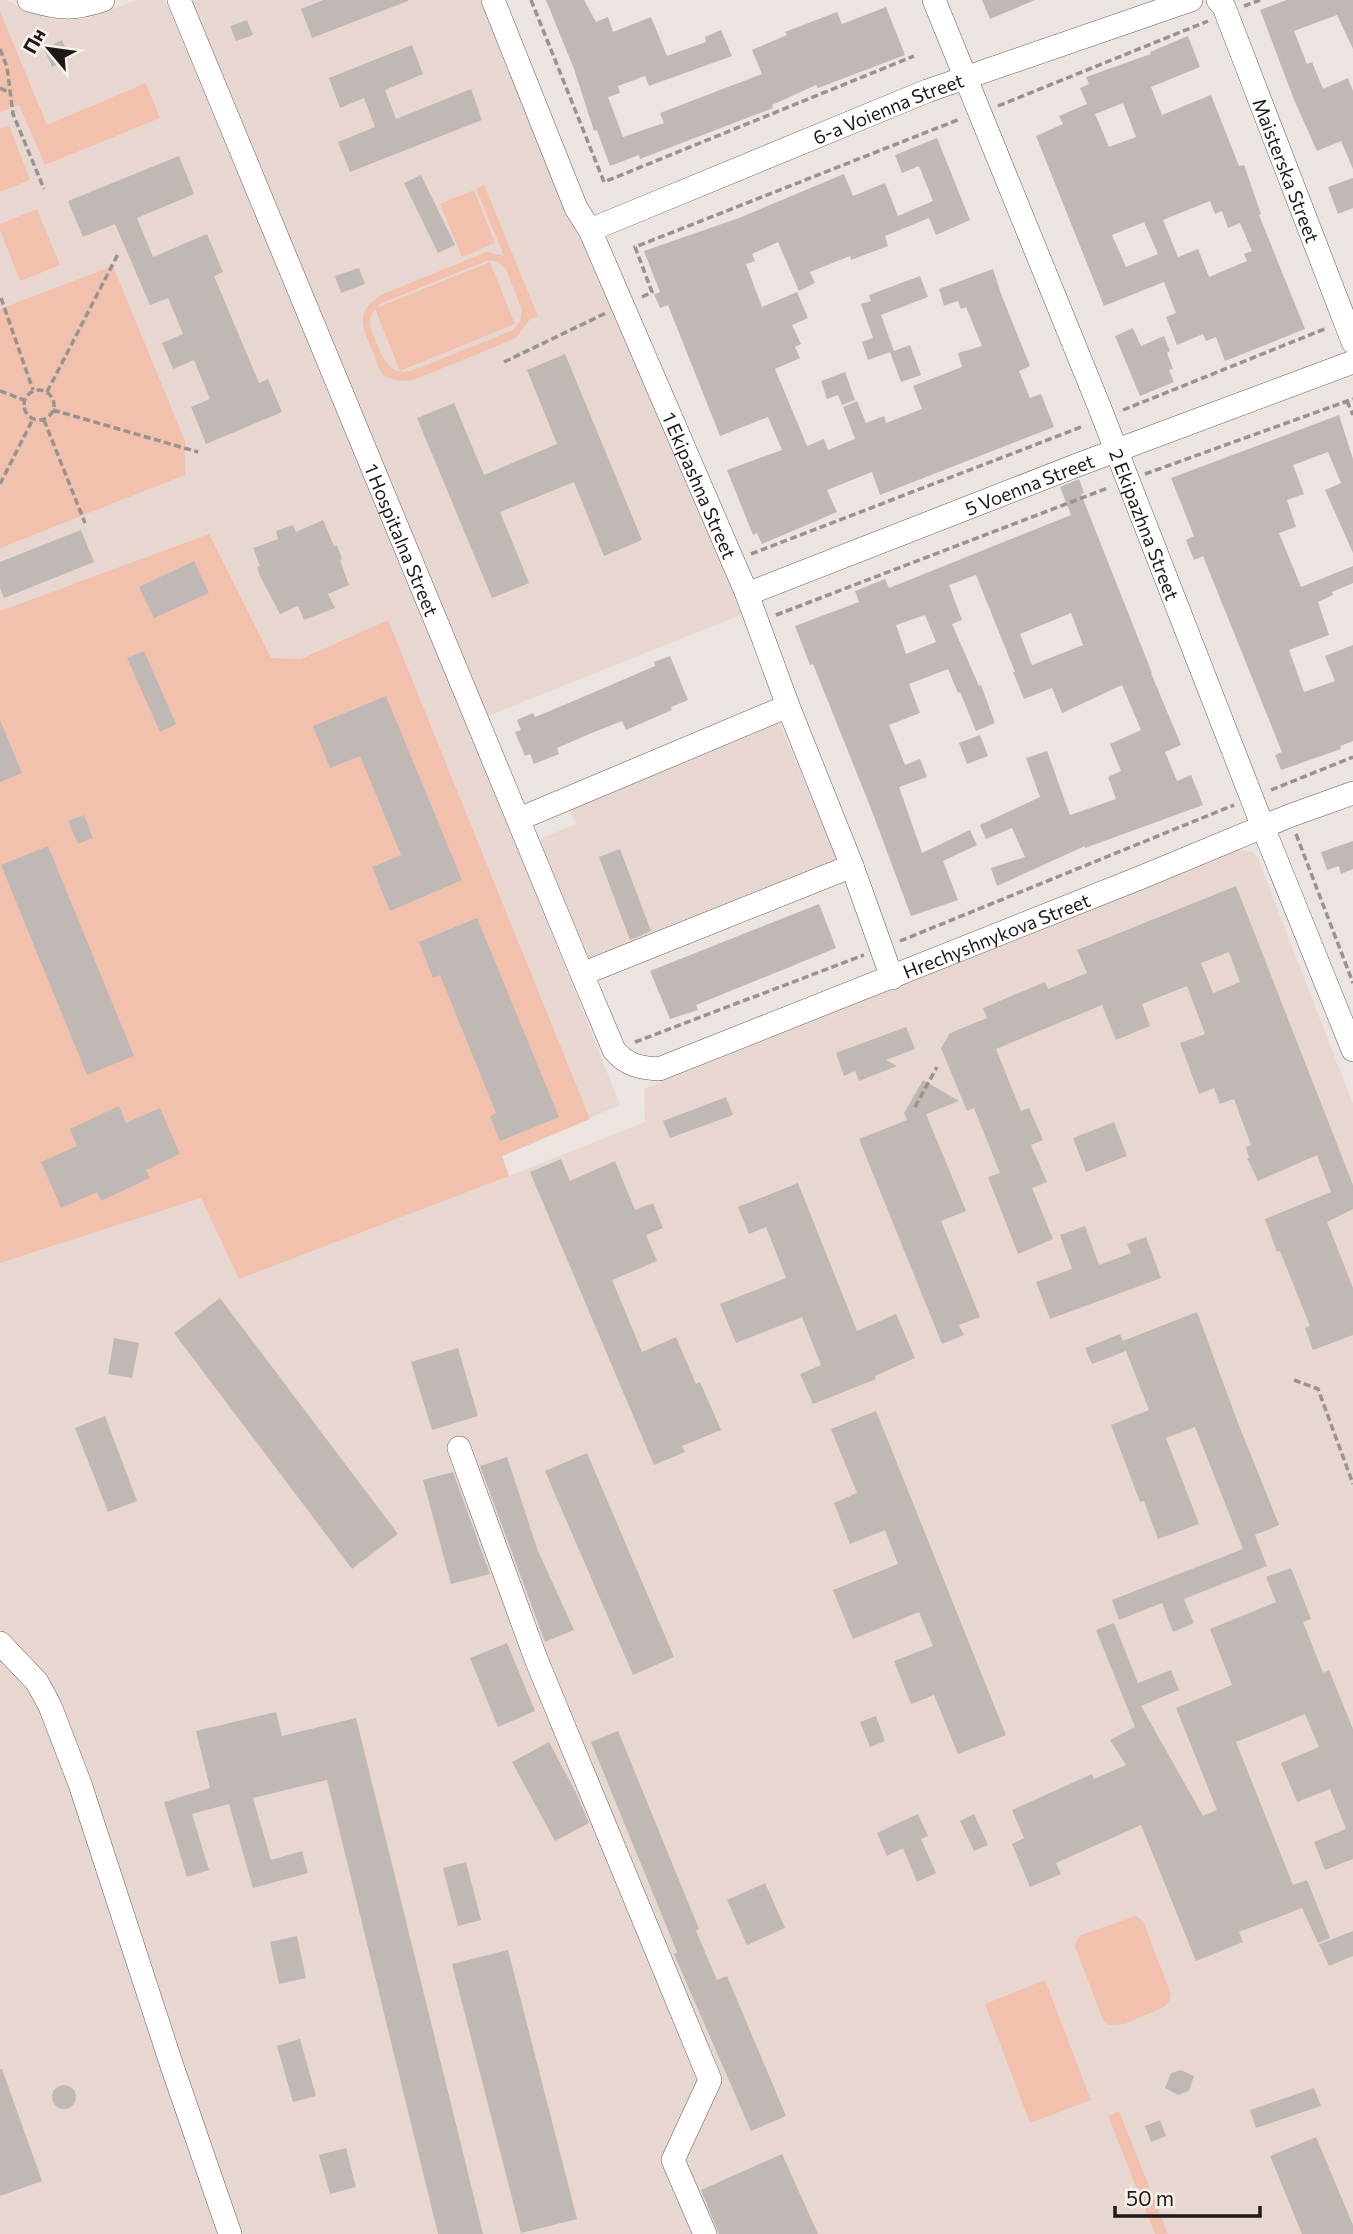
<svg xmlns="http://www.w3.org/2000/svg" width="1353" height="2234" font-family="Commissioner,sans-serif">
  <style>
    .built { fill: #e8d7d0 }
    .green { fill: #f2c1ad; fill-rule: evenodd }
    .building { fill: #c0b8b4; fill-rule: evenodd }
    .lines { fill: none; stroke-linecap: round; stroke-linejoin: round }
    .minor-casing { stroke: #655e5b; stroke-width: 24 }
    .path { stroke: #989390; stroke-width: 3.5; stroke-dasharray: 7 3.5; stroke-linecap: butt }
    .minor { stroke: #fff; stroke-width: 23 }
    .labels { text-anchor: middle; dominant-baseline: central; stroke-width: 5; stroke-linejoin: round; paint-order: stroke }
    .street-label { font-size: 19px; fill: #1d1a19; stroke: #f9f1ed }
  </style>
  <rect width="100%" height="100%" fill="#ece4e0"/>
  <path class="built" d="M0 0H7L26 10 61 20 88 18 137 0H164L169 8 422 605 620 1105 502 1156 509 1176 645 1122 644 1089 1232 849 1253 852 1258 859 1353 1104V2234H0Z
    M192 0H483L567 209 696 498 743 614 487 716Z
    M776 715 838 860 589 963 539 843 542 838 576 824 567 804Z"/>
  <path class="green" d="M0 11 47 125 146 83 160 118 45 165 19 105 0 112Z
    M9 125 30 180 0 192V129Z
    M484 185 538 316 530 319 516 338 414 380C404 381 390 382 382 373 378 368 375 358 373 352 362 326 354 313 381 295L486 252 504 256 476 189ZM487 261H496L506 269 522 310 520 321 513 330 411 371C384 377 379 347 370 326V319L375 309 400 371 515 324 490 262 376 308 382 303Z
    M474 190 495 243 462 257 440 204Z
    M37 209 60 265 20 281 0 230V224Z
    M113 266 185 441V475L0 548V309Z
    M209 534 271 658 301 659 388 620 590 1119 502 1156 509 1176 239 1279 201 1198 0 1263V611Z
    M1136 1916 1143 1921 1171 1994 1169 2002 1164 2007 1125 2024 1109 2025 1103 2020 1075 1947 1077 1940 1081 1935Z
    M1045 1980 1091 2100 1030 2123 985 2004Z
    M1119 2111 1168 2234H1155L1108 2116Z"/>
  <path class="building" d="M323 0H408V1L312 38 301 9Z
    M546 0H584L596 22 608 17 613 32 651 17 667 56 706 42 705 37 721 30 732 56 649 86 645 76 618 86 620 93 608 97 623 137 664 123 660 113 762 74 752 50 787 35 785 32 837 12 842 24 886 7 905 55 818 88 816 85 772 105 773 108 666 149 640 159 639 155 610 166 597 130 594 131 574 69Z
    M982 0H1035L990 19Z
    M1287 0H1353V49L1337 15 1294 31 1307 64 1312 62 1323 89 1348 78 1353 91V169L1341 141 1317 151 1295 102 1260 10Z
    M247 20 253 35 236 41 230 26Z
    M1188 36 1200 67 1151 87 1162 115 1211 95 1239 166 1244 165 1261 214 1259 215 1305 329 1225 361 1216 337 1206 341 1203 334 1177 345 1166 317 1176 313 1164 282 1104 306 1036 136 1063 124 1059 116 1087 104 1080 88 1089 84 1086 77 1151 54 1150 52ZM1123 103 1136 137 1109 147 1095 114ZM1210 201 1215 214 1222 211 1228 228 1240 223 1252 251 1244 254 1247 261 1209 277 1198 249 1178 257 1163 220ZM1144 222 1158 254 1126 267 1112 235Z
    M62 40 70 59 52 67 44 49Z
    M412 45 423 74 385 90 396 119 471 89 482 120 350 172 338 142 375 127 364 98 340 108 329 78Z
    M937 138 970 220 936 235 929 218 885 236 888 246 851 260 850 256 810 272 815 283 799 291 778 242 752 254 755 261 746 264 762 307 797 292 808 318 792 325 801 344 795 347 800 358 775 369 807 446 824 439 828 450 855 439 843 407 857 401 866 423 884 416 886 423 922 409 913 386 962 367 958 353 982 346 966 307 961 309 958 301 944 306 939 289 993 269 1001 294 1030 366 1019 371 1030 398 1041 394 1054 427 880 495 872 472 827 490 837 512 762 544 757 533 753 535 727 470 782 450 768 417 720 436 668 305 660 308 654 294 660 292 644 251 739 218 844 174 853 196 885 183 898 216 933 201 919 166 902 173 895 155Z
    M179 156 194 194 137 218 153 257 207 234 223 272 214 276 259 383 268 379 282 412 206 444 191 407 210 399 194 360 173 369 162 343 183 334 168 298 150 305 115 224 83 237 68 201Z
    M421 175 455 245 438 253 404 183Z
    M1353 178V208L1338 214 1328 187Z
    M359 268 365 284 341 293 335 276Z
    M920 276 928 297 881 315 894 351 910 345 921 375 901 382 890 352 868 360 862 342 873 338 861 304 871 301 869 295Z
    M1133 328 1141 346 1164 336 1170 351 1167 353 1173 369 1169 370 1174 382 1140 396 1115 336Z
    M565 354 642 540 604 556 574 482 500 512 529 583 492 598 417 418 454 403 484 475 557 444 527 370Z
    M845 372 855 400 842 405 838 395 827 399 821 381Z
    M1339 415 1353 459V553L1325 490 1341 483 1328 452 1293 465 1304 494 1287 500 1296 527 1279 533 1301 587 1353 566V583L1332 592 1333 595 1318 602 1329 635 1289 650 1304 692 1335 681 1325 656 1353 645V741L1340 746 1341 749 1281 770 1275 755 1282 752 1203 556 1194 560 1186 540 1194 536 1171 478Z
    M1079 479 1084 493 1081 494 1152 673H1151L1181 745 1165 752 1177 781 1191 775 1203 805 1085 848V846L997 886 991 868 1025 857 1012 828 986 839 980 825 1040 797 1026 758 1047 751 1070 815 1116 799 1108 777 1121 771 1110 744 1141 730 1122 685 1062 713 1052 688 1024 699 1013 672H1015L976 575 949 585 962 620 952 624 979 686 981 685 995 723 976 731 960 692 958 693 948 669 909 684 920 713 889 725 905 765 920 759 927 777 899 787 922 853 970 830 977 845 943 861 958 900 911 916 870 806 813 664 810 665 795 626 859 602 855 591 885 579 889 588 1071 515 1060 487ZM1071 613 1083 645 1032 665 1020 634ZM925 615 936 642 906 654 896 625Z
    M323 520 334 546 337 545 342 559 340 560 349 585 328 594 335 608 304 620 298 606 280 614 260 576 257 567 260 566 253 548 278 539 276 531 293 525 296 532Z
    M81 530 94 562 4 598 0 588V562Z
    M194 561 209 593 154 618 139 587Z
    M144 651 176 724 160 732 127 658Z
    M670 656 688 700 671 707 672 710 626 730 622 721 594 732 557 748 559 754 534 764 530 754 525 756 515 732 521 730 517 720 533 713 535 717 583 697 655 666 654 662Z
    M386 696 462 880 390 911 372 867 401 855 360 756 330 768 313 726Z
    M0 720 22 773 0 782Z
    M980 735 988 756 967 764 959 743Z
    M84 815 93 838 78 844 68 821Z
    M1353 841V869L1341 874 1339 866 1327 870 1321 852Z
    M48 846 134 1056 87 1075 1 865Z
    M620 849 651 931 630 940 599 857Z
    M1236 886 1353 1185V1209L1327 1222 1353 1288V1335L1313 1350 1305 1328 1310 1326 1280 1251 1277 1252 1265 1219 1331 1192 1317 1155 1258 1181 1247 1158H1249L1246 1147 1251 1145 1234 1099 1220 1104 1214 1088 1199 1094 1180 1043 1205 1034 1187 986 1142 1004 1150 1026 1116 1040 1102 1005 996 1049 1021 1111 1029 1108 1043 1140 1031 1145 1047 1182 1032 1188 1053 1239 1018 1254 988 1177 1000 1173 974 1108 967 1111 941 1048 950 1033 987 1018 983 1008 1045 982 1048 989 1087 973 1077 950ZM1229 952 1240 982 1213 993 1201 963Z
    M819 904 836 948 696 1005 698 1010 670 1019 650 971Z
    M477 918 559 1117 500 1141 490 1116 496 1113 440 975 433 978 419 942Z
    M906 1027 915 1049 886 1060 897 1066 859 1081 855 1071 844 1076 836 1053Z
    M923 1080 959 1101 926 1114 966 1211 941 1221 980 1317 959 1325 964 1335 942 1344 859 1139 907 1120 904 1113Z
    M726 1097 733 1115 670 1138 663 1121Z
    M119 1106 126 1123 160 1108 180 1154 146 1170 150 1178 101 1201 97 1192 61 1208 41 1162 77 1146 70 1129Z
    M1114 1122 1127 1156 1086 1172 1073 1138Z
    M561 1159 570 1181 615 1161 635 1210 653 1203 663 1228 646 1235 657 1261 612 1280 642 1352 676 1337 696 1384 700 1382 721 1430 682 1446 685 1452 654 1465 530 1172Z
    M798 1183 857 1331 896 1314 915 1358 875 1376 876 1379 813 1404 800 1374 821 1365 802 1317 736 1343 720 1304 786 1278 766 1227 749 1234 738 1207Z
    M1085 1226 1099 1265 1131 1253 1127 1244 1146 1237 1161 1278 1050 1319 1036 1282 1072 1269 1060 1235Z
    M220 1298 398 1534 352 1569 174 1333Z
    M1197 1312 1238 1423 1279 1525 1255 1535 1267 1566 1184 1599 1194 1623 1173 1632 1162 1603 1119 1620 1112 1600 1243 1549 1195 1427 1166 1438 1199 1524 1158 1539 1144 1501 1140 1502 1111 1425 1149 1410 1126 1351 1092 1364 1085 1348 1120 1334 1123 1341Z
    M114 1338 139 1343 132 1378 108 1374Z
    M458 1348 478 1416 432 1430 411 1362Z
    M876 1411 1006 1735 958 1754 934 1695 911 1704 894 1661 933 1646 919 1612 853 1639 833 1590 898 1564 885 1530 850 1544 834 1503 857 1493 831 1429Z
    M105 1416 137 1501 108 1512 75 1428Z
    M587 1453 674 1657 633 1675 545 1471Z
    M507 1457 538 1551 574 1630 545 1642 480 1466Z
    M453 1472 490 1574 451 1584 423 1480Z
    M1291 1568 1311 1619 1303 1622 1323 1673 1329 1670 1353 1729V1859L1325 1870 1314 1842 1346 1829 1330 1789 1297 1802 1281 1763 1319 1747 1305 1714 1236 1742 1293 1885 1307 1880 1330 1938 1318 1943 1302 1908 1239 1932 1243 1942 1196 1961 1141 1825 1056 1863 1061 1874 1030 1887 1012 1844 1024 1838 1012 1810 1092 1774 1094 1779 1126 1765 1110 1740 1135 1727 1096 1630 1114 1623 1138 1683 1171 1670 1179 1690 1141 1706 1203 1816 1217 1810 1176 1708 1232 1685 1210 1629 1276 1602 1266 1577Z
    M507 1643 535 1711 498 1727 470 1658Z
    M276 1712 282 1736 356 1718 483 2234H438L327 1780 253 1798 271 1860 302 1851 308 1873 253 1888 229 1804 192 1814 209 1870 187 1877 164 1802 210 1788 196 1731Z
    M876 1716 885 1741 870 1747 860 1722Z
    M618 1731 699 1929 696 1931 717 1980 727 1976 786 2116 751 2131 674 1954 677 1952 591 1742Z
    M549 1742 575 1791 589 1823 555 1841 512 1762Z
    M918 1814 928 1836 921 1839 936 1873 917 1882 903 1848 887 1856 877 1833Z
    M974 1814 988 1845 974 1851 960 1821Z
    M466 1862 481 1920 458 1926 443 1868Z
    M765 1883 785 1928 747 1945 727 1900Z
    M1353 1931V1956L1329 1966 1319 1944Z
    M297 1936 306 1978 279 1984 270 1942Z
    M508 1950 577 2219 521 2233 452 1964Z
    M300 2039 316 2096 293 2102 277 2046Z
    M0 2069H2L42 2181 0 2196Z
    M1181 2070 1194 2076 1189 2091 1178 2095 1165 2088 1171 2073Z
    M52 2097a12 12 0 1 1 24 0a12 12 0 1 1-24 0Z
    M1314 2088 1321 2106 1256 2128 1250 2110Z
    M1160 2120 1166 2136 1151 2142 1145 2126Z
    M1316 2137 1353 2225V2234H1302L1270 2156Z
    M346 2148 356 2187 330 2194 319 2155Z
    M782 2154 818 2234H719L701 2190Z"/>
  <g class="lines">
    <defs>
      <g id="minor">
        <path d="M29 0C60 9 72 10 103 0"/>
        <path id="s1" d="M179 0 582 974 614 1050C626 1065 640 1068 659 1069L1142 877 1289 816 1353 793"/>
        <path id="s2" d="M493 0 576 208 590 230 747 594 788 706 852 866 892 978"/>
        <path id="s3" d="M934 0 1099 406 1263 827 1353 1050"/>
        <path id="s4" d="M1218 0 1224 7 1353 342"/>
        <path id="s5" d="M590 230 927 91 1191 0"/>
        <path id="s6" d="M747 594 1080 464 1353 362"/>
        <path d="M519 819 788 706"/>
        <path d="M582 974 852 866"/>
        <path d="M459 1448 536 1659 710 2080 673 2160 705 2234"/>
        <path d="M0 1643 37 1682 50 1706 80 1784 172 2066 230 2234"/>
      </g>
    </defs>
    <use href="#minor" class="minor-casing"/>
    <path class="path" d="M531 0 604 182 914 56
      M1244 6 1260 0
      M0 49 7 67 13 114 44 189
      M0 88 10 93
      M998 106 1208 21
      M642 297 652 292 635 247 960 119
      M1 298 33 390
      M504 362 606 313
      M24 405a15 15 0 1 1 30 0a15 15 0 1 1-30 0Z
      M0 391 24 400
      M47 392 118 254
      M1347 401 1353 415
      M53 410 198 452
      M1123 410 1327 328
      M44 420 85 523
      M1145 474 1353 399
      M0 484 33 419
      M751 554 1084 426
      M776 615 1108 488
      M1271 790 1353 757
      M1296 834 1353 983
      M900 941 1234 805
      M635 1042 864 955
      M915 1107 937 1067
      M1294 1380 1318 1389 1353 1484"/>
    <use href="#minor" class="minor"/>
  </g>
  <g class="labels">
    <g class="street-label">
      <text stroke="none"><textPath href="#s5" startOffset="322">6-a Voienna Street</textPath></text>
      <text stroke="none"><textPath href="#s4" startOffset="184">Maisterska Street</textPath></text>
      <text stroke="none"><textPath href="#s6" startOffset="303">5 Voenna Street</textPath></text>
      <text stroke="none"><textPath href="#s2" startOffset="528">1 Ekipashna Street</textPath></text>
      <text stroke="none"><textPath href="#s3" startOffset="565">2 Ekipazhna Street</textPath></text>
      <text stroke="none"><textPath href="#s1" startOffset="584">1 Hospitalna Street</textPath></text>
      <text stroke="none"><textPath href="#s1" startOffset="1550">Hrechyshnykova Street</textPath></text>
    </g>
  </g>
  <g transform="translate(49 49) rotate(299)" stroke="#f9f1ed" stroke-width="5" paint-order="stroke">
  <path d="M0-5L12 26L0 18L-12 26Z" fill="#1d1a19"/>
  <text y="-10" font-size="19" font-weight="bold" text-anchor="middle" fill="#1d1a19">Пн</text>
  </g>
  <path d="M1115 2206v10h145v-10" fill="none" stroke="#1d1a19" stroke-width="3.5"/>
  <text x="1126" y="2206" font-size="21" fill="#1d1a19" stroke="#f9f1ed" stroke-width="5" paint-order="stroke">50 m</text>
</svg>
